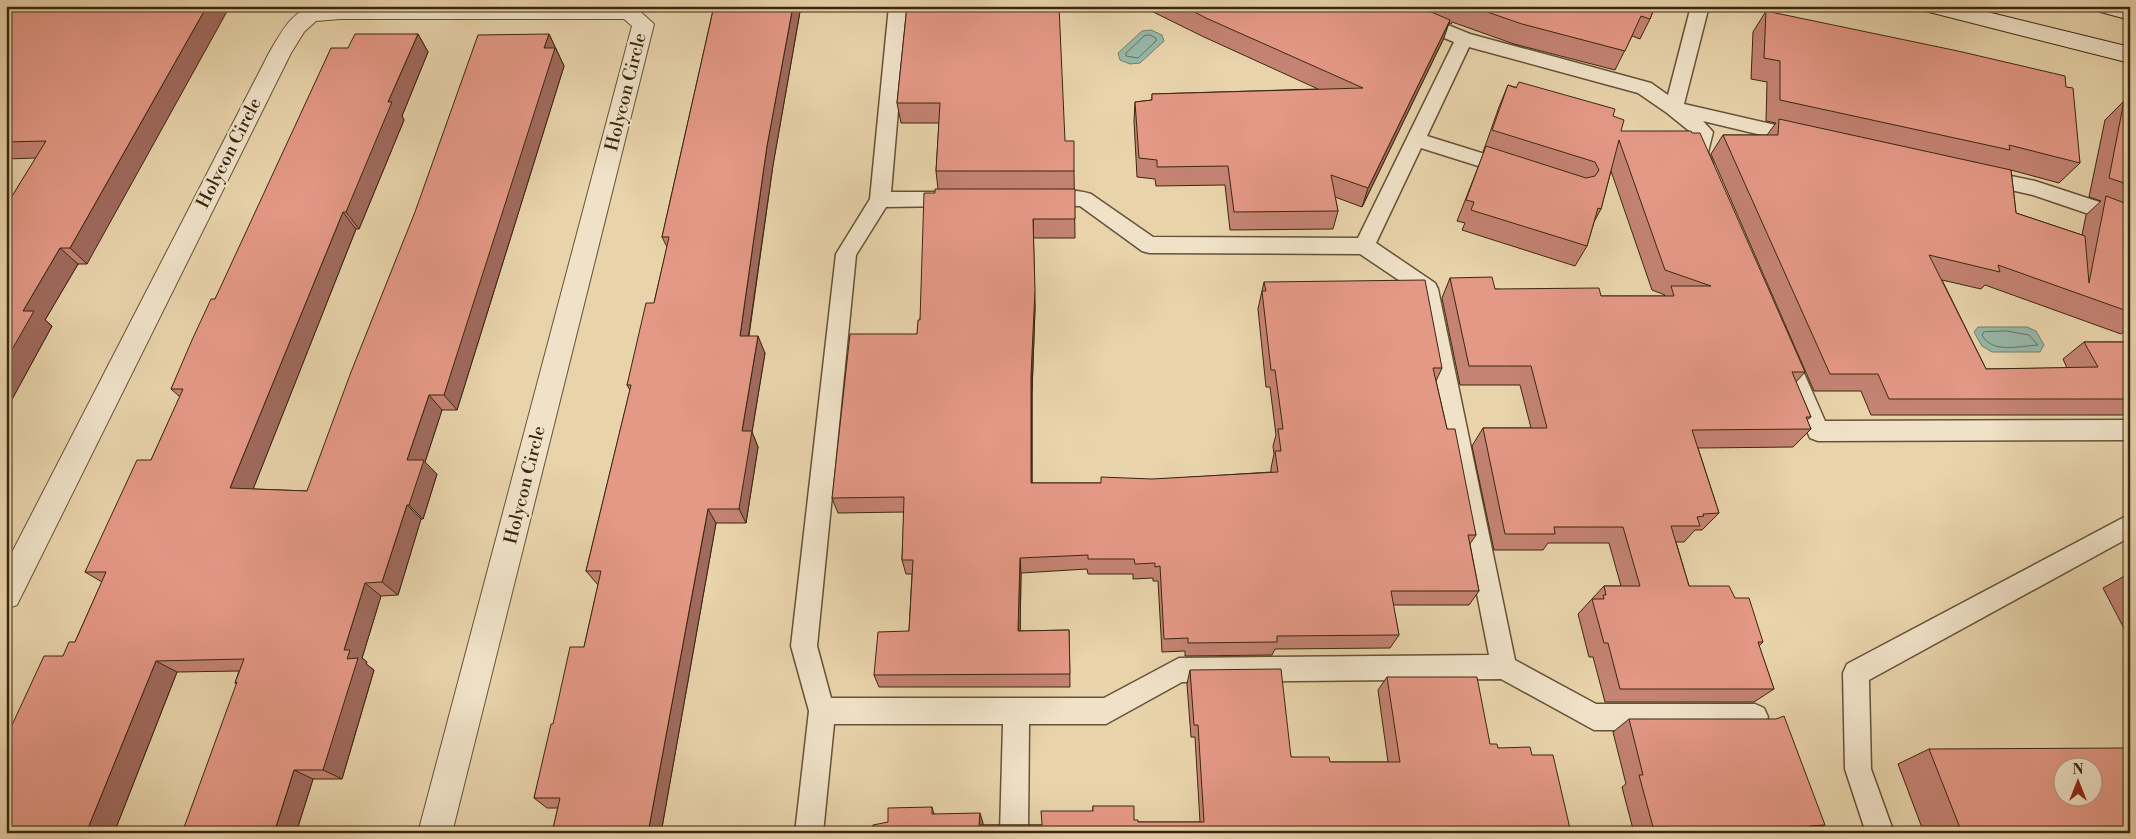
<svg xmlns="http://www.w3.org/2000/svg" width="2136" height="839" font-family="'Libre Bodoni',serif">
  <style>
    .water { fill: #97b8a9; stroke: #727e6b }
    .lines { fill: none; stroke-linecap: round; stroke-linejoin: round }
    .shore { stroke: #68705c; stroke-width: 1 }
    .service-casing { stroke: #665236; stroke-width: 3 }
    .minor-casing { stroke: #665236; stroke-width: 2 }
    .secondary-casing { stroke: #3a270f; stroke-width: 2 }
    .service { fill: #f0e2c8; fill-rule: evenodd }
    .minor { fill: #f0e2c8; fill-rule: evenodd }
    .secondary { fill: #f0e2c8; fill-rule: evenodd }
    .wall { fill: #c48373; stroke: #3a270f }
    .shaded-wall { fill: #a06a5e; stroke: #3a270f }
    .building { fill: #e49886; stroke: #3a270f; fill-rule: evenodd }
    .labels { text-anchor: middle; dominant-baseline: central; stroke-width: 5; stroke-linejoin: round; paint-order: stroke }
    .street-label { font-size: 18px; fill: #3a270f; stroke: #f0e2c8 }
  </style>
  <rect width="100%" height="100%" fill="#e8d3ab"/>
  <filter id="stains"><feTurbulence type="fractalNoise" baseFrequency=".004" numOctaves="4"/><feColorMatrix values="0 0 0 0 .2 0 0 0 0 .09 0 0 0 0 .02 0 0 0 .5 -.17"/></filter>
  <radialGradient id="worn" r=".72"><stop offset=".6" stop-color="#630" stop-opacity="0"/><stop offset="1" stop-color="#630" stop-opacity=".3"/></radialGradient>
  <path class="water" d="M1151 30 1162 35 1164 41 1140 63 1130 64 1120 60 1118 53 1142 31Z
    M1978 327H2027L2036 331 2044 345 2040 352H1992L1982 346 1974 332Z"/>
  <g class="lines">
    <path class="shore" d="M1150 35 1156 38V41L1138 58 1126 56V53L1144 36Z
      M2007 331 2029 335 2038 345C2019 346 1992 354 1982 335L1984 332Z"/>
    <defs>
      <path id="service" d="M889 6H907L891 192H953L960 194 963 199 960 204 953 206 886 207 856 255 817 646 831 698H1104L1179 658 1489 655 1418 293 1360 254 1149 253 1142 251 1080 206H1045L1038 204 1035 199 1038 194C1053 189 1076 189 1091 194L1153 237 1358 238 1454 42 1378 10 1375 6H1401L1470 34 1651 83 1668 95 1691 6H1709L1684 104 1806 132 1809 137 1806 142 1799 144 1703 121 1713 132 1708 152 1713 164 1710 169 1703 171 1696 169 1688 152 1693 134 1667 113 1638 93 1469 47 1427 136 1517 164 1520 169 1517 174 1510 176 1421 148 1376 243 1435 283 1438 289 1515 660 1596 704H1755L1764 708 1768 717 1764 726 1755 730H1594L1501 679 1182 682 1106 724H1029L1028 833H1000L1003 724H834L823 833H795L809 711 791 646 836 254 870 199Z
        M1982 170 2035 181 2130 212V228L2033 195 1975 182 1972 177 1975 172Z
        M1785 345 1793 348 1825 421 2130 420V440L1818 441 1810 438 1774 354 1777 348Z
        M2130 514V537L1869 680 1871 769 1894 833H1866L1845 769 1843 673 1847 664Z"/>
      <path id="minor" d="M318 6H634L654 24 452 833H418L632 26 624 19H340L316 21 304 32 291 53 17 605 6 609V564L269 53C281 33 292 8 318 6Z"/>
      <path id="secondary" d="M1922 6H1963L2130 47V63L1933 13 1925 11Z
        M2094 6H2130V20L2097 11Z"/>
    </defs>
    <use href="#service" class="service-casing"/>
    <use href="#minor" class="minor-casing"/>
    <use href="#secondary" class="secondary-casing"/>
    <use href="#service" class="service"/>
    <use href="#minor" class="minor"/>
    <use href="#secondary" class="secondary"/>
  </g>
  <path class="wall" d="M6 6 87 264H78L45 320 52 326 10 403H6V206L36 158 6 159Z
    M714 6H801L773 165 749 336 765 353 752 432 758 447 746 523H716L661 833H552L558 808H547L534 798 553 724 584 647 598 585 586 571 630 390 627 385 654 303 667 247 662 237Z
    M907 6 1065 141 1074 171 1075 238H1033L1035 308 1032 393V483H1100L1271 472V468L1274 454 1273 446 1276 435 1270 387H1266L1258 309 1264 282 1442 368 1436 381 1447 429 1476 535 1470 544 1479 591 1469 605H1393L1399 635 1390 648 1275 649 1272 655 1185 656V651L1162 652 1158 581H1153V578L1133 579V574H1088L1087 569 1021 573 1020 631 1069 630 1070 687H879L874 675 909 631 912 574H906L902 560 904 512 838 513 832 498 917 334 920 320 935 193 938 189 936 171 939 123H901L897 103Z
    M1141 6H1655L1650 19 1640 39 1632 36 1615 70 1514 44 1452 22 1451 24 1449 23 1443 40 1362 207 1335 197 1338 211 1333 229 1230 230 1225 185 1156 186 1155 179 1137 177 1134 121 1135 102 1152 100V94L1318 89 1204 37Z
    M1766 11 2066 87 2080 163 2059 183 2011 170 2016 213 2082 235 2086 215 2101 201 2089 197 2105 120 2124 101 2130 103V333L2125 331 2121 334 1985 285 1981 289 1942 280 1986 369 2067 368 2063 359 2084 342H2130V415H1871L1861 391H1814L1711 154 1723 135H1767L1776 123 1766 121 1767 82 1751 79 1753 32Z
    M418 34 428 52 402 116 404 120 359 229H356L253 489 307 491 549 34 564 66 457 410H442L425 462 437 474 423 519H421L398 595 381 596 362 658 367 662 366 664 374 670 342 779H313L296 833 237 684 235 683 239 671 177 672 114 833H6L63 656 75 642 102 582 85 572 151 460 180 397 171 389 215 299 348 48Z
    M1508 85 1613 116 1621 131 1805 372 1796 382 1811 417 1807 420 1811 429 1793 447 1698 448 1719 513 1702 530H1695L1684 542H1676L1689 586 1735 598 1763 642 1759 646 1774 689 1754 702H1605L1593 657H1589L1578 614 1604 586H1621L1609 543H1548L1543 550H1494L1472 446 1483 428H1531L1520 385H1460L1442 298 1450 278 1495 289 1601 296H1664L1665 295 1652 290 1611 171 1601 209 1594 222 1587 246 1575 266 1462 230 1465 223 1457 221 1484 152H1483L1499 107Z
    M2130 573V640L2103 588Z
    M1190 670 1291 757 1330 762H1388L1378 690 1387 677 1490 744 1498 748 1532 755 1571 833H872L888 822 932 807 934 814 983 823 982 825H1042L1093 811V806L1134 820 1138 822H1200L1195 737H1191L1187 684Z
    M1629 719 1825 825 1811 831 1812 833H1634L1622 787 1626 784 1613 732Z
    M1929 749 2130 833H1924L1898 764Z"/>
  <path class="shaded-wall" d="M207 6H230L87 264 70 248Z
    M793 6H801L773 165 746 353 740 336 767 146Z
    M1450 20 1443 40 1362 207 1368 188Z
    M418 34 428 52 402 116 404 120 359 229 346 212 388 102Z
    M549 34 564 66 457 410 444 395 544 48Z
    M343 212 356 229 248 502 230 488Z
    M1033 219 1035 308 1032 393V499L1031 483Z
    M60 248 78 264 45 320 52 326 10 403 6 401V360L23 311Z
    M758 336 765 353 752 432 758 447 746 523 739 509 742 431Z
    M429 395 442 410 425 462 437 474 423 519 409 505 407 460Z
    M407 505 421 519 398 595 382 582Z
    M708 509 716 523 661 833H648Z
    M1020 558 1021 573 1020 644 1018 631Z
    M365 583 381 596 362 658 367 662 366 664 374 670 342 779 323 770 347 659 344 650Z
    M156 661 177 672 114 833H86Z
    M294 770 313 779 296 833H274Z
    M980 813 983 823 982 833 979 825Z"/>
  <path class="building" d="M6 6H207L70 248H60L23 311H34L6 360V206L46 141 6 142Z
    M714 6H793L767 146 740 336H758L742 431H752L739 509H708L648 833H552L560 798H534L551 724H553L570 647H584L601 571H586L631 385H627L646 303H654L669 237H662Z
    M907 6H1059L1065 141H1074V171H936L940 103H897Z
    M1183 6H1417L1450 20 1368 188 1331 175 1338 211 1234 212 1228 166 1157 167V160L1139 158 1135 102 1152 100V94L1363 88 1206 18Z
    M1470 6H1655L1650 19 1641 16 1625 51 1522 24Z
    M1766 11 1958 51 2065 76 2066 87 2073 88 2080 163 2009 145 2010 150 1780 100V61L1764 58Z
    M355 34H418L388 102H392L346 212H343L230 488 307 491 351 372 415 212 478 35 549 34 544 48H555L444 395H429L407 460H424L409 505H407L382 582 365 583 344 650H350L347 659 358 658 323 770H294L274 833H182L237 682 235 683 244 659 156 661 86 833H6V738L44 656H63L69 642H75L106 572H85L137 460H151L183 389H171L192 340 211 299H215L331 48H348Z
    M1519 82 1615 109 1613 116 1624 120 1621 131H1691L1692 133H1700L1805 372H1792L1811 417H1806L1811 429 1692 430 1719 513 1703 514 1704 516 1697 517 1700 526H1671L1689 586H1729L1735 598H1749L1763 642H1758L1774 689H1620L1608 643H1604L1592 599H1604L1603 595H1606L1604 586H1640L1623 527H1554L1555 534H1505L1483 428H1547L1531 366H1469L1450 278 1492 277 1495 289 1599 288 1601 296H1674L1671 286H1711L1665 270 1619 140 1601 209 1598 208 1587 246 1471 210 1474 202 1466 200 1486 146 1586 178 1595 176 1599 170 1595 162 1492 130 1508 85 1516 88Z
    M2124 101 2130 103V185L2109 178Z
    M1779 119 2011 170 2016 213 2085 236 2089 283 2106 196 2130 205V312L1998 265 2000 272 1929 255 1986 369 2098 367 2084 342H2130V399H1889L1878 374H1830L1723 135H1778Z
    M935 189H1075V219H1033L1035 290 1031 375V483H1101V477L1152 479 1278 472 1275 451H1281L1278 429H1283L1275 370H1271L1262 291H1266L1264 282 1425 280 1442 368H1433L1447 429H1455L1476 535H1468L1479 591H1391L1399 635 1277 636V642L1188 643V638L1164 639 1160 566 1155 567V563L1135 564 1134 559H1088V555L1020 558 1018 631 1069 630 1070 674 874 675 878 632 909 631 913 560H902L904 497 832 498 850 334H917L918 320H920L924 193H935Z
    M1281 669 1291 757H1329L1330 762H1400L1387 677H1477L1490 744H1497L1498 748 1530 747 1532 755H1553L1571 833H872L873 825 888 822V808L932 807V814L980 813 979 825H1042L1041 811H1093V806H1134V820H1138V822H1204L1198 725H1194L1190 670Z
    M1784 716 1825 825 1810 826 1812 833H1671L1669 827H1653L1639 775H1643L1629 719H1776Z
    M2130 748V833H1962L1929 749ZM2064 766H2094V796H2064Z"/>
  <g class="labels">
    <g class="street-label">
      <text transform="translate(626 92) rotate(-76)">Holycon Circle</text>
      <text transform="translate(229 153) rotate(-63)">Holycon Circle</text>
      <text transform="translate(525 485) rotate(-76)">Holycon Circle</text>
    </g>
  </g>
  <rect width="2136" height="839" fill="none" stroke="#e8d3ab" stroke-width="25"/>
  <rect x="8" y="8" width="2121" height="824" fill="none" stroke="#3a270f" stroke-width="2.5"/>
  <rect x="12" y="12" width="2111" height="814" fill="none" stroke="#3a270f"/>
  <g transform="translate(2078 782)"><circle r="24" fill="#f0e2c8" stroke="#a7977e"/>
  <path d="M0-4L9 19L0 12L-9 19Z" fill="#8f2418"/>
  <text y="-8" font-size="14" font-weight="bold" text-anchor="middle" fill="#3a270f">N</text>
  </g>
  <rect width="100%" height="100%" filter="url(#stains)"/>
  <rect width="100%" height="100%" fill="url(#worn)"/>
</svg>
